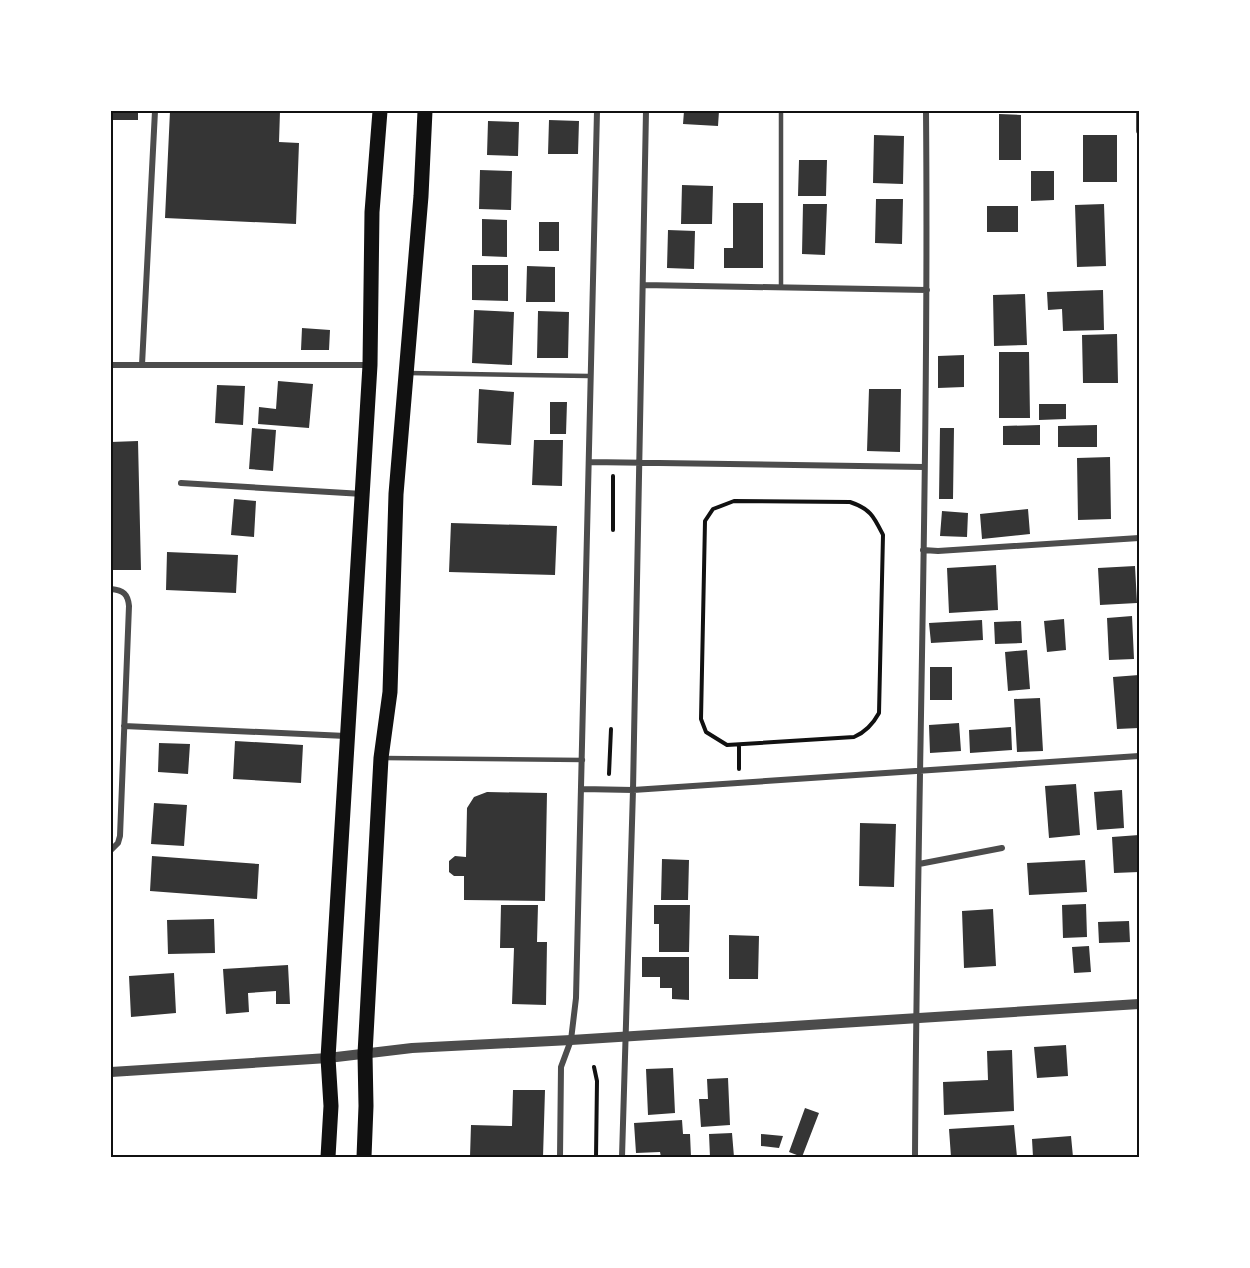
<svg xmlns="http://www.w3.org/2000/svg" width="1250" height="1268" font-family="'Times New Roman',serif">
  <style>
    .building { fill: #353535 }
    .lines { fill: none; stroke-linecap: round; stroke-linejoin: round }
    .path { stroke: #111; stroke-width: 4 }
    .service { stroke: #4c4c4c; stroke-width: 4.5 }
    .minor { stroke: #4c4c4c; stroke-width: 6 }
    .tertiary { stroke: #4c4c4c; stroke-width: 10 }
    .primary { stroke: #111; stroke-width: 15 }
    .neatline { fill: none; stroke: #111; stroke-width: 2 }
  </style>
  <rect width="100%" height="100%" fill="#fff"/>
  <path class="building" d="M111 111H138V120H111Z
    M170 111H280L279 142 299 143 296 224 165 218Z
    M684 111H719L718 126 683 124Z
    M999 114 1021 115V160H999Z
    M549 120 579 121 578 154H548Z
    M488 121 519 122 518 156 487 155Z
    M874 135 904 136 903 184 873 183Z
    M1083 135H1117V182H1083Z
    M799 160H827L826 196H798Z
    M480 170 512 171 511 210 479 209Z
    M1031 171H1054V200L1031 201Z
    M682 185 713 186 712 224H681Z
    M876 199H903L902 244 875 243Z
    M733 203H763V268H724V248H733Z
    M803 204H827L825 255 802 254Z
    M1104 204 1106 266 1077 267 1075 205Z
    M987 206H1018V232H987Z
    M482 219 507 220V257L482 256Z
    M539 222H559V251H539Z
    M668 230 695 231 694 269 667 268Z
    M472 265H508V301L472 300Z
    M527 266 555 267V302H526Z
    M1103 290 1104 330 1063 331 1062 309 1048 310 1047 292Z
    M1025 294 1027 345 994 346 993 295Z
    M474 310 514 312 512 365 472 363Z
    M538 311 569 312 568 358H537Z
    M302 328 330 330 329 350H301Z
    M1117 334 1118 383H1083L1082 335Z
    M999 352H1029L1030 418H999Z
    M964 355V387L938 388V356Z
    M278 381 313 384 309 428 258 424 259 407 276 409Z
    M217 385 245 386 243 425 215 423Z
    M479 389 514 392 511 445 477 443Z
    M869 389H901L900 452 867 451Z
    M550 402H567L566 434H550Z
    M1039 404H1066V419L1039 420Z
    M1040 425V445H1003V426Z
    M1097 425V447H1058V426Z
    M252 428 276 430 273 471 249 469Z
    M940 428H954L953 499H939Z
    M534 440H563L562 486 532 485Z
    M138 441 141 570H111V442Z
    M1110 457 1111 519 1078 520 1077 458Z
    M234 499 256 501 254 537 231 535Z
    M1028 509 1030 534 982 539 980 514Z
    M942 511 968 513 967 537 940 536Z
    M451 523 557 526 555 575 449 572Z
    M167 552 238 555 236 593 166 590Z
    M996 565 998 610 949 613 947 568Z
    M1135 566 1137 603 1100 605 1098 568Z
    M1132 616 1134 659 1109 660 1107 618Z
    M1064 619 1066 650 1047 652 1044 621Z
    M982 620 983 640 931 643 929 623Z
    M1021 621 1022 643 995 644 994 622Z
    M1027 650 1030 689 1008 691 1005 652Z
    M930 667H952V700H930Z
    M1139 675V728L1117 729 1113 677Z
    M1040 698 1043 751 1017 752 1014 699Z
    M959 723 961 751 930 753 929 725Z
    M1011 727 1012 750 970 753 969 730Z
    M235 741 303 745 301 783 233 779Z
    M159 743 190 744 188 774 158 772Z
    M1076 784 1080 835 1049 838 1045 786Z
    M1122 790 1124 828 1097 830 1094 792Z
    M487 792 547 793 545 901 464 900V876H454L449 872V861L455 856 466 857 467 808 474 797Z
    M154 803 187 805 184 846 151 844Z
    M860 823 896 824 894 887 859 886Z
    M1139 835V872L1114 873 1112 837Z
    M152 856 259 864 257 899 150 891Z
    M662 859 689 860 688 900H661Z
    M1085 860 1087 892 1029 895 1027 863Z
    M1086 904 1087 937 1063 938 1062 905Z
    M501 905H538L537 942H547L546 1005 512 1004 514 948H500Z
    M654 905H690L689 952H659V924H654Z
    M993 909 996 966 964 968 962 911Z
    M214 919 215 953 168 954 167 920Z
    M1129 921 1130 942 1099 943 1098 922Z
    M729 935 759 936 758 979H729Z
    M1089 946 1091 972 1074 973 1072 947Z
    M642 957H689V1000L672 999V988H660V977H642Z
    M288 965 290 1004H276V991L248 993 249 1012 226 1014 223 969Z
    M174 973 176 1013 131 1017 129 976Z
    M1066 1045 1068 1076 1037 1078 1034 1047Z
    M1012 1050 1014 1111 944 1115 943 1082 988 1080 987 1051Z
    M673 1068 675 1113 648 1115 646 1069Z
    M728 1078 730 1125 701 1127 699 1099H708L707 1079Z
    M513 1090H545L543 1157H470L471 1125 512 1126Z
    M805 1108 819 1113 802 1157 789 1152Z
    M682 1120 683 1134H690L691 1157H661L660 1152 636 1153 634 1123Z
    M1014 1125 1017 1157H951L949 1129Z
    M732 1133 734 1157H710L709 1134Z
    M761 1134 783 1136 779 1148 761 1146Z
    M1071 1136 1073 1157H1033L1032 1139Z"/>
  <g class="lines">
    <path class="path" d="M734 501 850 502C871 509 874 517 883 535L879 713C873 724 866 732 854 737L727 745 706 732 701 719 705 521 713 509Z
      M613 530V476
      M739 745V769
      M609 774 611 729
      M594 1067 597 1081 596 1157"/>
    <path class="service" d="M781 287V111
      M408 373 589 376
      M384 758 583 760"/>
    <path class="minor" d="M1139 111V131
      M643 285 927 290
      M111 365H368
      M142 365 155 111
      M589 462 924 467
      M181 483 363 494
      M923 550 938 551 1139 538
      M111 589C123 590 128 594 129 606L120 836 118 843 111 850
      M124 726 346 736
      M582 789 633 790 1139 756
      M919 864 1002 848
      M560 1157 561 1067 571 1040 576 998 597 111
      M622 1157 633 790 646 111
      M915 1157C917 808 929 460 926 111"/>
    <path class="tertiary" d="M111 1072 328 1058 412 1048 571 1040 1139 1004"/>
    <path class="primary" d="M328 1157 331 1106 328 1058 370 365 372 212 380 111
      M364 1157 366 1106 365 1054 381 758 390 692 396 494 421 196 425 111"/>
  </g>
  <rect width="1250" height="1268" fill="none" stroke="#ffffff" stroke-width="225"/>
  <rect x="112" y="112" width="1026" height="1044" class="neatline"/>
</svg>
